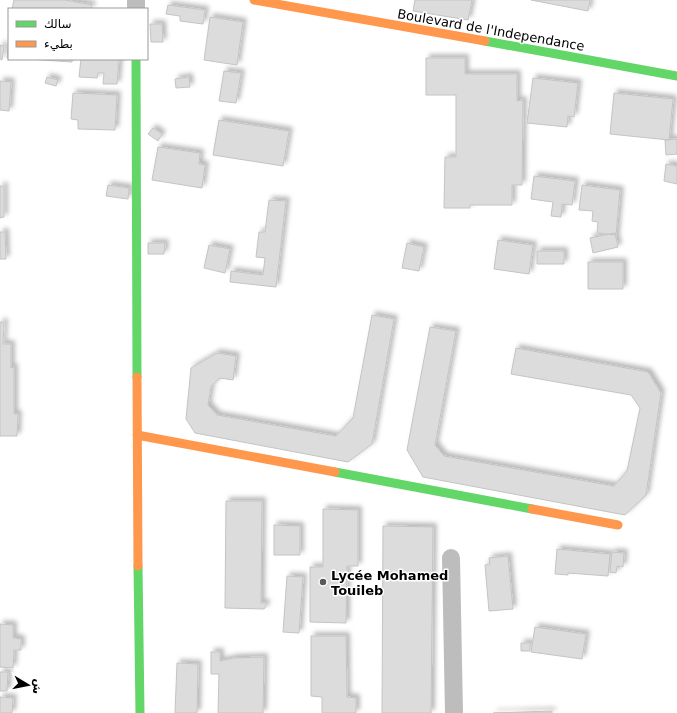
<svg xmlns="http://www.w3.org/2000/svg" width="677" height="713" font-family="'DejaVu Sans',Cairo,sans-serif">
  <style>
    .building { fill: #dcdcdc; stroke: #c4c4c4; filter: url(#shadow) }
    .lines { fill: none; stroke-linecap: round; stroke-linejoin: round }
    .street { stroke: #bdbdbd; stroke-width: 18 }
    .fast { stroke: #63d668; stroke-width: 9 }
    .slow { stroke: #ff974d; stroke-width: 9 }
    .poi-dot { fill: #595959; stroke: #fff; stroke-width: 1.5 }
    .labels { text-anchor: middle; dominant-baseline: central; stroke-width: 3; stroke-linejoin: round; paint-order: stroke }
    .street-label { font-size: 13px; fill: #000; stroke: #fff }
    .poi-label { font-size: 13px; font-weight: bold; fill: #000; stroke: #fff; text-anchor: start }
  </style>
  <defs>
    <filter id="shadow"><feDropShadow dx="3.5" dy="-3.5" stdDeviation="2" flood-color="#0004"/></filter>
  </defs>
  <rect width="100%" height="100%" fill="#fff"/>
  <path class="building" d="M14 0H65L92 5 91 9H12Z
    M415 0H472L468 20 413 11Z
    M531 0H590L588 11Z
    M168 5 205 10 203 24 180 21V16L166 14Z
    M210 17 243 22 237 65 204 60Z
    M150 24H162L163 42H151Z
    M9 35V58H7Z
    M0 45 4 46 2 60 0 59Z
    M426 58H465V74H517V101L523 100 522 185H512V205H470V208H444L445 157H456V95H426Z
    M28 59H72V62Z
    M81 59H119L117 84H103L104 73H98L97 78 79 77Z
    M224 71 241 73 236 103 219 101Z
    M47 77 58 80 56 86 45 83Z
    M189 77 190 87 176 88 175 79Z
    M533 78 578 83 574 117 568 116 567 127 527 123Z
    M0 81 11 82 9 111 0 110Z
    M73 93 117 95 115 130 78 129V120L71 119Z
    M614 93 673 99 669 140 610 134Z
    M219 120 289 131 283 166 213 155Z
    M153 128 162 134 158 141 148 134Z
    M677 139V154L666 155 665 140Z
    M158 147 200 153 199 164 205 165 202 188 152 180Z
    M666 164 677 166V184L664 181Z
    M534 176 575 181 572 205 562 204 561 217 551 216 553 202 531 199Z
    M108 185 129 188 128 199 106 196Z
    M582 185 620 190 616 235 597 233 598 222 592 221 593 211 579 210Z
    M0 186H4V217L0 218Z
    M269 200 286 201 276 287 230 282 231 271 263 275 265 258 256 257 259 232H265Z
    M0 232H5L6 259H0Z
    M615 233 618 247 593 253 590 238Z
    M498 240 533 245 529 274 494 269Z
    M148 243H165L164 254H148Z
    M407 243 424 247 419 271 402 268Z
    M209 245 230 249 225 273 204 268Z
    M537 251H564V264H537Z
    M588 262H623V289H588Z
    M372 315 394 319 372 444 348 462 195 433 186 419 191 368 217 353 236 356 233 380 220 378 211 386 208 405 217 415 336 436 353 418Z
    M0 322H4L3 344H11V368L14 367V414H18L17 436H0Z
    M430 327 456 331 435 445 444 456 614 486 627 471 640 408 631 395 511 374 516 348 648 372 661 393 646 495 625 515 423 477 407 450Z
    M226 501H262L261 603H266V606L264 609 225 608Z
    M323 509 358 510V566H347L346 623 310 622V567H323Z
    M274 525 300 526V555H274Z
    M383 526 433 527 431 713H382Z
    M557 549 610 554 608 576 568 573V575L555 574Z
    M612 552 624 553 623 567 617 566 616 573 610 572Z
    M508 556 513 609 489 611 485 565 490 564 489 558Z
    M287 576 303 577 299 633 283 632Z
    M0 624 13 625V638L21 639V650H14L13 668 0 667Z
    M535 627 586 634 582 659 531 652Z
    M311 636H346L347 697 356 698V713H322V697L311 696Z
    M521 643H530V651H521Z
    M211 652H220V661L234 658 264 657 263 713H218L219 674H211Z
    M177 663 198 664 197 713H175Z
    M0 672H8L7 691H0Z
    M0 697 13 698 12 713H0Z
    M552 711V713H493Z"/>
  <g class="lines">
    <path class="street" d="M136 9V0
      M451 558 454 713"/>
    <path class="fast" d="M485 41 677 76
      M136 59 137 377
      M335 472 532 509
      M138 566 140 713"/>
    <path class="slow" d="M254 0 485 41
      M137 377 138 566
      M137 435 335 472
      M532 509 618 525"/>
  </g>
  <circle class="poi-dot" cx="323" cy="582" r="4"/>
  <g class="labels">
    <g class="street-label">
      <text transform="translate(491 30) rotate(10)">Boulevard de l'Independance</text>
    </g>
    <g class="poi-label">
      <text x="331" y="575">Lycée Mohamed<tspan x="331" dy="15">Touileb</tspan></text>
    </g>
  </g>
  <rect x="8" y="8" width="140" height="52" fill="#ffffff" stroke="#999999"/>
  <rect x="16" y="21" width="20" height="6" fill="#63d668" stroke="#999999"/>
  <text x="44" y="28" font-size="12" fill="#000000">سالك</text>
  <rect x="16" y="41" width="20" height="6" fill="#ff974d" stroke="#999999"/>
  <text x="44" y="48" font-size="12" fill="#000000">بطيء</text>
  <g transform="translate(28 685) rotate(100)" stroke="#ffffff" stroke-width="3" paint-order="stroke">
  <path d="M0-3L7 15L0 10L-7 15Z" fill="#000000"/>
  <text y="-6" font-size="11" font-weight="bold" text-anchor="middle" fill="#000000">ش</text>
  </g>
</svg>
